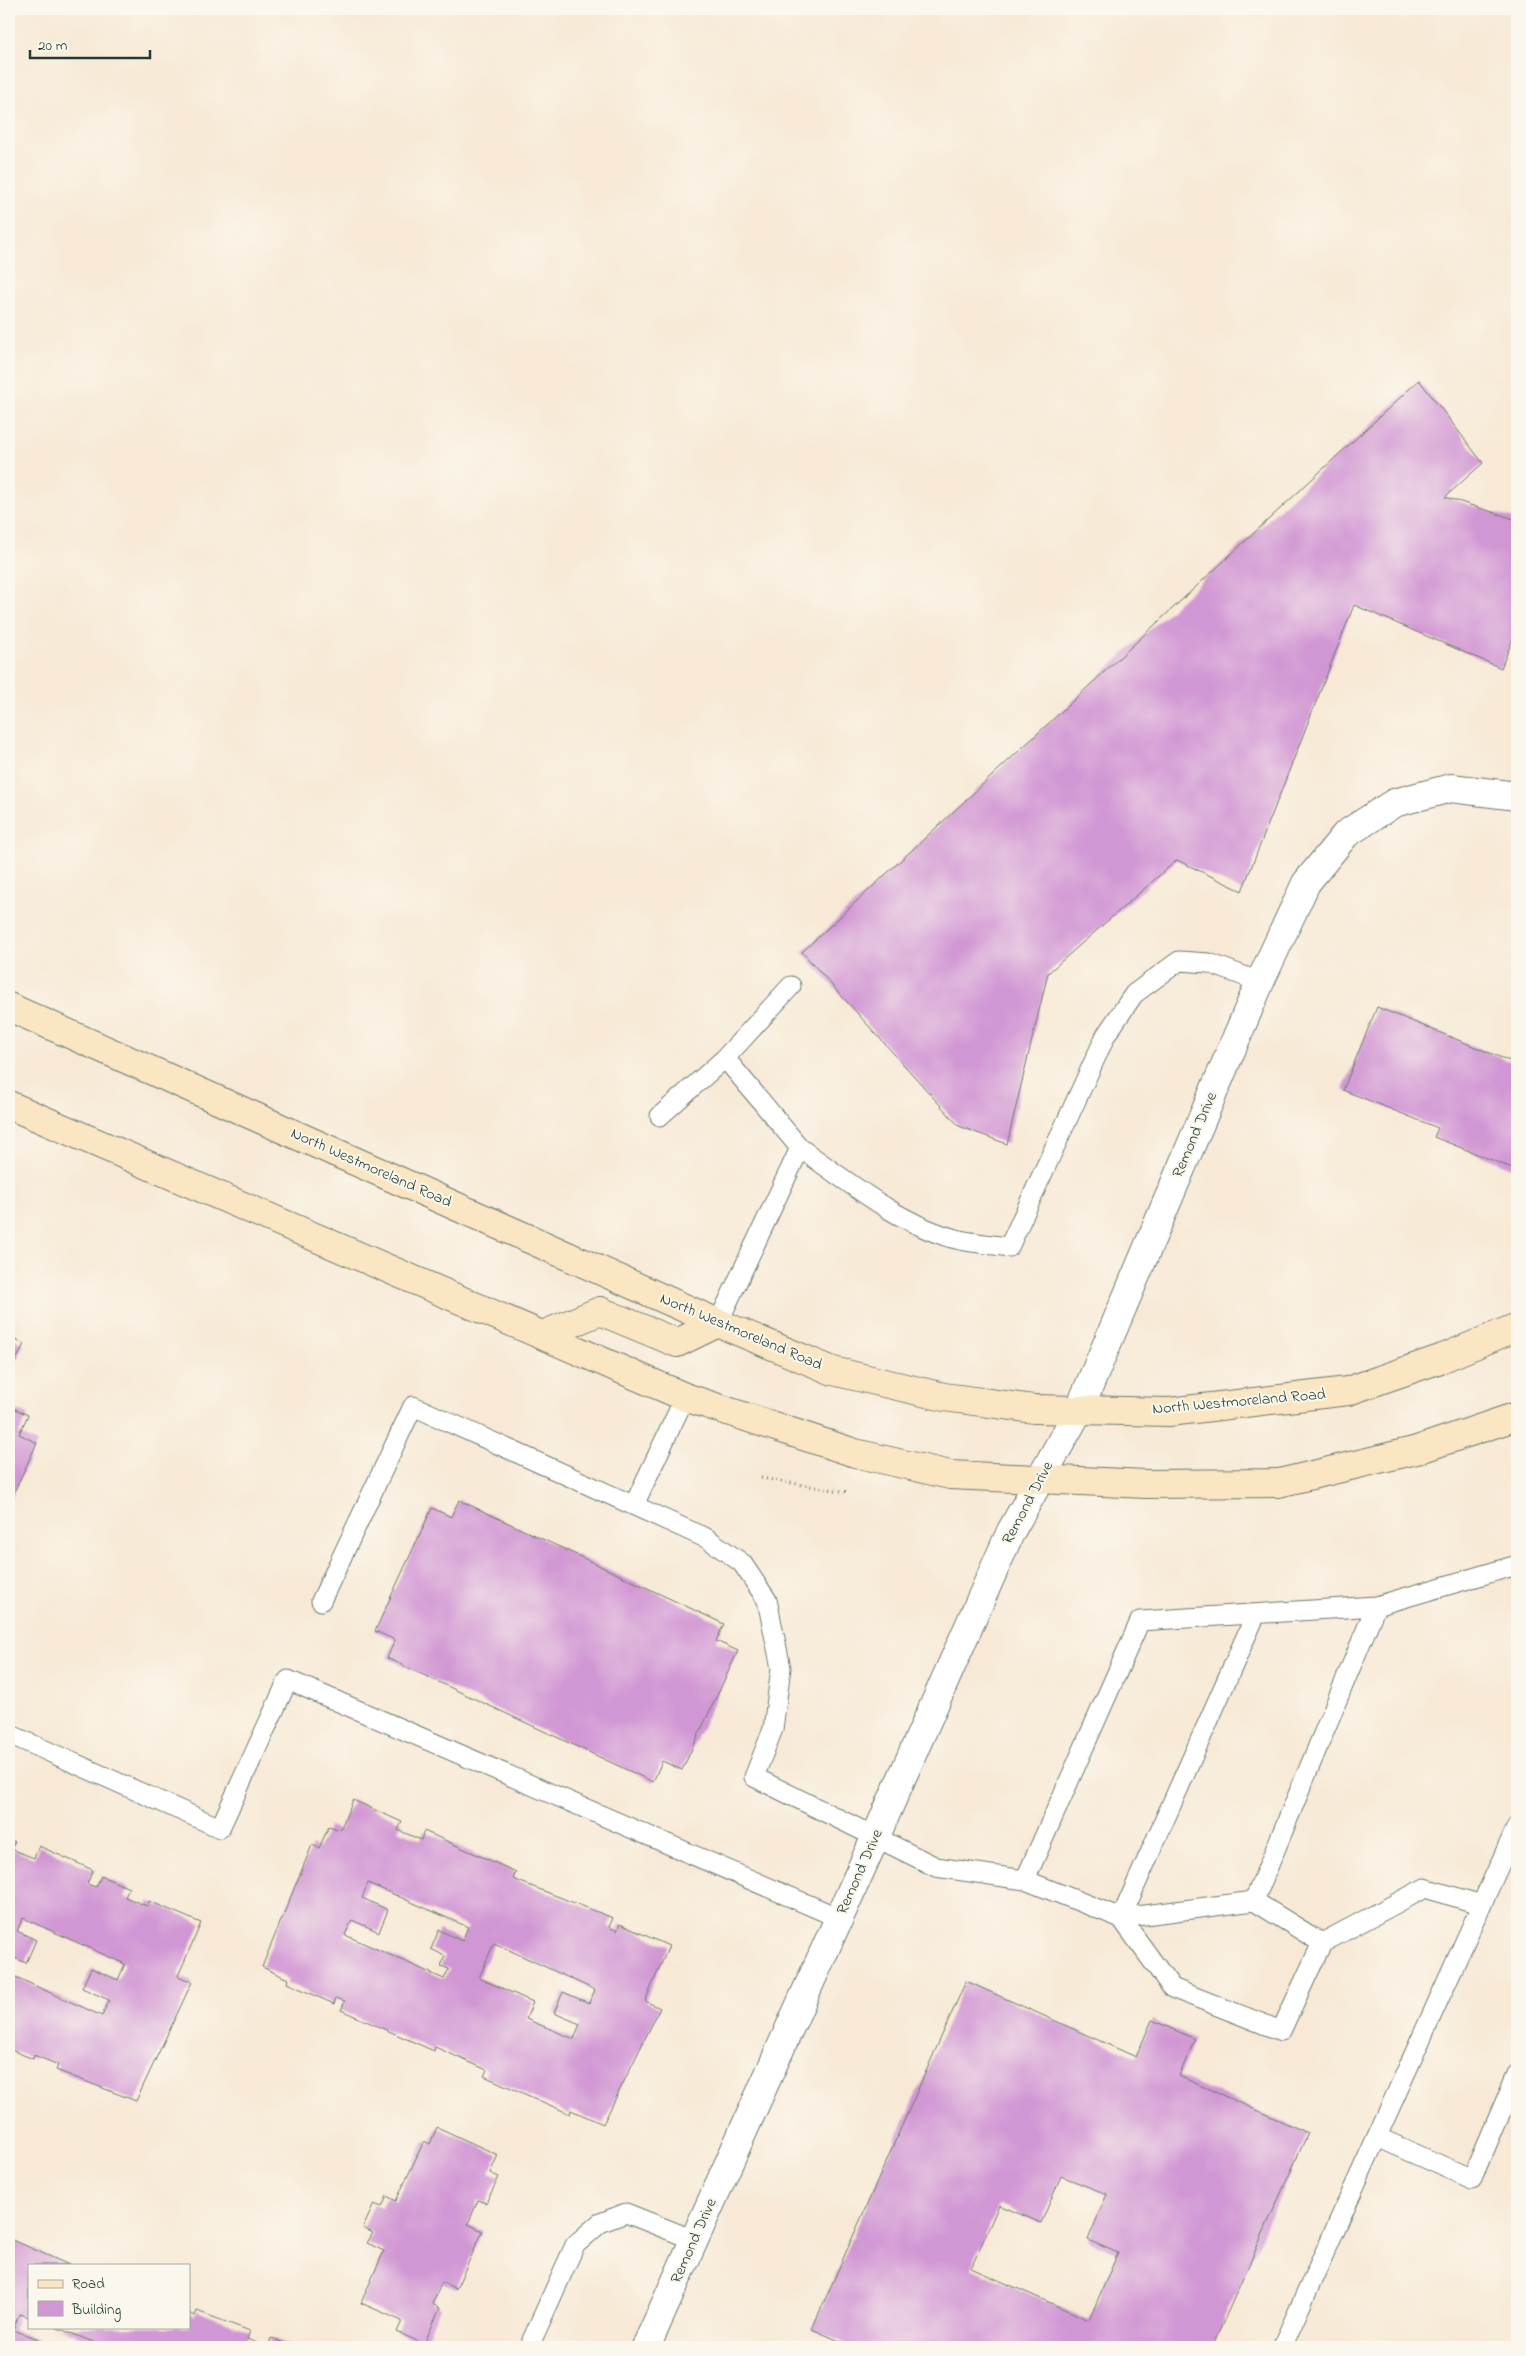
<svg xmlns="http://www.w3.org/2000/svg" width="1526" height="2356" font-family="'Indie Flower',sans-serif">
  <style>
    .building { fill: #d197d4; fill-rule: evenodd }
    .lines { fill: none; stroke-linecap: round; stroke-linejoin: round }
    .service-casing { stroke: #6b796d; stroke-width: 21 }
    .minor-casing { stroke: #6b796d; stroke-width: 30 }
    .tertiary-casing { stroke: #6b796d; stroke-width: 30 }
    .secondary-casing { stroke: #6b796d; stroke-width: 30 }
    .path { stroke: #6b796d; stroke-width: 3; stroke-dasharray: 1 4; stroke-linecap: butt }
    .service { stroke: #fff; stroke-width: 19 }
    .minor { stroke: #fff; stroke-width: 28 }
    .tertiary { stroke: #fff; stroke-width: 28 }
    .secondary { stroke: #fbe6c3; stroke-width: 28 }
    .labels { text-anchor: middle; dominant-baseline: central; stroke-width: 4; stroke-linejoin: round; paint-order: stroke }
    .street-label { font-size: 16px; fill: #1f3d34; stroke: #fbf7ec }
  </style>
  <rect width="100%" height="100%" fill="#fbf7ec"/>
  <filter id="ink" filterUnits="userSpaceOnUse"><feTurbulence type="fractalNoise" baseFrequency=".02" numOctaves="2"/><feDisplacementMap in="SourceGraphic" scale="10" xChannelSelector="R" yChannelSelector="G"/><feConvolveMatrix kernelMatrix="1 2 1 2 8 2 1 2 1" color-interpolation-filters="sRGB"/></filter>
  <filter id="wash" filterUnits="userSpaceOnUse"><feTurbulence type="fractalNoise" baseFrequency=".0096" numOctaves="4" result="noise"/><feDisplacementMap in="SourceGraphic" scale="20" xChannelSelector="R" yChannelSelector="G"/><feGaussianBlur stdDeviation="1.12" result="paint"/><feColorMatrix in="noise" values="0 0 0 0 0 0 0 0 0 0 0 0 0 0 0 0 0 1.4 0 .05"/><feComposite in="paint" operator="in"/></filter>
  <g filter="url(#wash)">
    <rect width="100%" height="100%" fill="#f7e9d6"/>
    <g id="blocks">
      <path class="building" d="M1419 380 1483 463 1445 497 1517 520V629L1501 668 1354 605 1242 891 1177 860 1048 973 1007 1144 959 1126 802 952Z
        M1377 1007 1517 1064V1170L1434 1137 1438 1128 1343 1090Z
        M9 1337 24 1344 9 1375Z
        M9 1406 28 1415 19 1434 37 1443 9 1503Z
        M459 1500 724 1624 716 1641 738 1651 682 1770 662 1761 653 1782 387 1658 395 1640 375 1631 432 1508 451 1517Z
        M353 1800 402 1822 398 1830 421 1840 424 1831 516 1872 513 1879 613 1918 609 1927 617 1931 620 1924 669 1946 645 2001 660 2008 603 2124 571 2110 570 2114 484 2076 487 2070 435 2047 434 2051 341 2010 345 2001 336 1998 334 2004 287 1983 288 1979 262 1967 312 1845 319 1848 329 1826 340 1830ZM368 1883 468 1927 462 1941 439 1930 431 1949 445 1956 441 1966 449 1969 444 1979 345 1935 352 1920 379 1932 388 1910 362 1898ZM494 1943 595 1990 589 2003 563 1992 554 2013 580 2024 574 2039 526 2019 533 2002 479 1978Z
        M9 1839 15 1842 11 1849 34 1858 39 1846 93 1870 87 1884 96 1887 101 1876 129 1888 125 1897 147 1906 149 1901 201 1923 178 1976 192 1982 136 2101 56 2070 58 2065 34 2055 33 2059 9 2049V1974L102 2016 109 2000 82 1988 91 1968 118 1980 125 1964 23 1918 17 1931 36 1940 26 1963 9 1955Z
        M966 1981 1136 2057 1152 2020 1195 2039 1179 2076 1308 2133 1212 2347H853L812 2329ZM1061 2176 1107 2194 1088 2240 1118 2253 1089 2320 971 2268 999 2205 1041 2223Z
        M437 2127 498 2155 490 2173 499 2177 486 2203 478 2200 468 2224 483 2231 456 2289 442 2282 432 2304 440 2308 424 2344 397 2332 402 2321 361 2303 384 2251 367 2243 373 2233 363 2228 374 2204 382 2207 387 2196 396 2201 424 2141 430 2144Z
        M13 2240 69 2265H29V2317L19 2314 13 2330 39 2339 36 2347H9V2244L11 2245Z
        M197 2311 250 2331 247 2339 267 2347H106L55 2327H189V2313L195 2316Z
        M271 2338 295 2347H268Z"/>
    </g>
  </g>
  <g filter="url(#ink)">
    <use href="#blocks" fill-opacity="0" stroke="#6b796d" stroke-width="1"/>
    <g class="lines">
      <defs>
        <path id="service" d="M660 1116 725 1058
          M800 1148C847 1181 903 1227 960 1240 976 1243 993 1245 1009 1247L1106 1035 1134 994 1179 961 1209 963 1260 982
          M718 1323 800 1148 725 1058 791 986
          M634 1505 685 1397
          M321 1601 413 1406 708 1539 742 1563 767 1600 781 1668 773 1729 754 1777 936 1867 1025 1880 1121 1918 1254 1901 1322 1943 1281 2031 1172 1988 1121 1918
          M9 1734 220 1828 288 1680 839 1918
          M1025 1880 1140 1621 1376 1606
          M1254 1901 1376 1606 1517 1565
          M1121 1918 1256 1614
          M1322 1943 1425 1888 1482 1905
          M1377 2137 1472 2179 1517 2074
          M533 2347 532 2340 575 2245 600 2223 626 2213 694 2240
          M1282 2347 1517 1826"/>
        <path id="minor" d="M1079 1410 1260 982 1306 883 1346 834 1394 803 1451 788 1517 796"/>
        <path id="tertiary" d="M646 2347 876 1836 1011 1531 1079 1410"/>
        <path id="secondary" d="M9 1007 718 1323 833 1371 944 1397 1034 1409 1169 1412 1348 1391 1443 1358 1517 1327
          M9 1105 685 1397 855 1453 950 1475 1146 1484 1279 1483 1417 1450 1517 1416
          M543 1335 600 1311 677 1343 718 1323"/>
      </defs>
      <use href="#service" class="service-casing"/>
      <use href="#minor" class="minor-casing"/>
      <use href="#tertiary" class="tertiary-casing"/>
      <use href="#secondary" class="secondary-casing"/>
      <path class="path" d="M761 1478 847 1492"/>
      <use href="#service" class="service"/>
      <use href="#minor" class="minor"/>
      <use href="#tertiary" class="tertiary"/>
      <use href="#secondary" class="secondary"/>
    </g>
  </g>
  <g class="labels">
    <g class="street-label">
      <text transform="translate(1195 1135) rotate(-67)">Remond Drive</text>
      <text transform="translate(371 1168) rotate(24)">North Westmoreland Road</text>
      <text transform="translate(741 1332) rotate(23)">North Westmoreland Road</text>
      <text transform="translate(1239 1402) rotate(-5)">North Westmoreland Road</text>
      <text transform="translate(1028 1503) rotate(-62)">Remond Drive</text>
      <text transform="translate(860 1872) rotate(-66)">Remond Drive</text>
      <text transform="translate(694 2241) rotate(-66)">Remond Drive</text>
    </g>
  </g>
  <rect width="1526" height="2356" fill="none" stroke="#fbf7ec" stroke-width="30"/>
  <rect x="28" y="2264" width="162" height="65" fill="#fbf7ec" stroke="#a3ada2"/>
  <rect x="38" y="2280" width="25" height="8" fill="#fbe6c3" stroke="#a3ada2"/>
  <text x="72" y="2288" font-size="15" fill="#1f3d34">Road</text>
  <rect x="38" y="2301" width="25" height="15" fill="#d197d4" stroke="#a3ada2"/>
  <text x="72" y="2314" font-size="15" fill="#1f3d34">Building</text>
  <path d="M30 50v8h120v-8" fill="none" stroke="#1f3d34" stroke-width="2.5"/>
  <text x="38" y="50" font-size="15" fill="#1f3d34" stroke="#fbf7ec" stroke-width="4" paint-order="stroke">20 m</text>
</svg>
